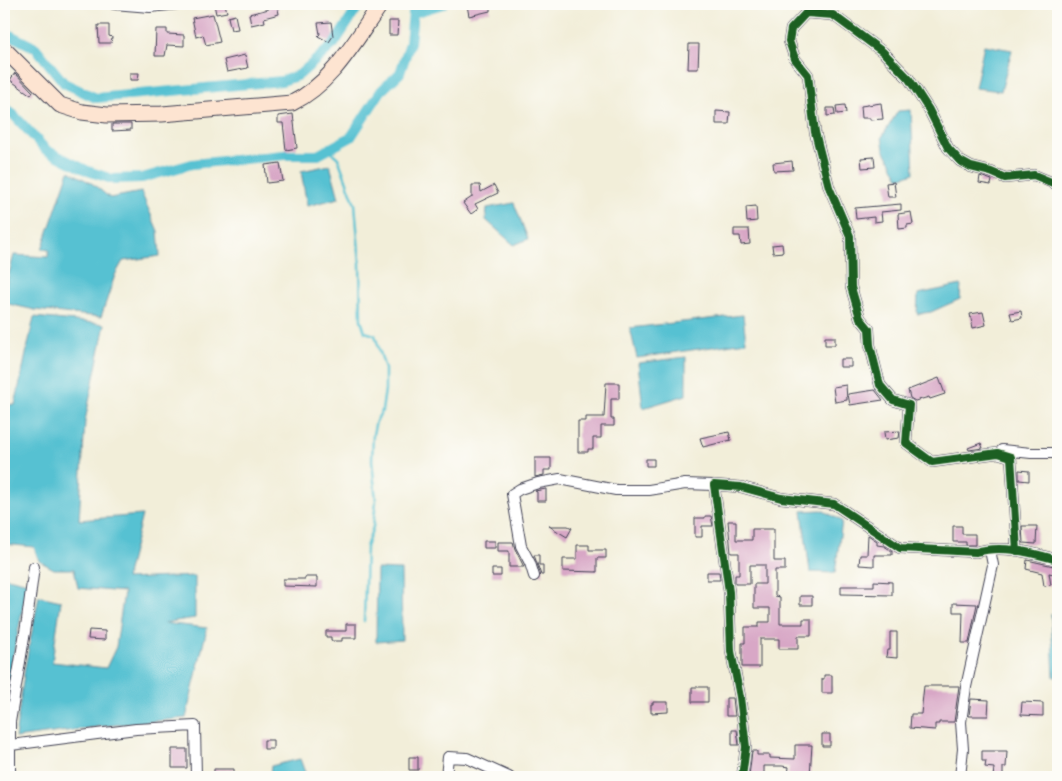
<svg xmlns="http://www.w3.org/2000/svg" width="1062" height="781" font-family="'IM FELL French Canon',serif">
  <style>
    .water { fill: #57c1d2; stroke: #3c7286 }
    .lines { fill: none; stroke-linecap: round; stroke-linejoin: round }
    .stream { stroke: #57c1d2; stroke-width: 2.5 }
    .canal { stroke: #57c1d2; stroke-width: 10 }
    .building { fill: #d8a7c6 }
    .street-casing { stroke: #414153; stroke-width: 12 }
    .secondary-casing { stroke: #414153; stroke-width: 17 }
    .street { stroke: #fff; stroke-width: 10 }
    .secondary { stroke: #fde4d1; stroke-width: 15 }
    .cycleway-casing { stroke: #fdfcf7; stroke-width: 11 }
    .cycleway { stroke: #1b5e20; stroke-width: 8 }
  </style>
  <rect width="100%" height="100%" fill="#fdfcf7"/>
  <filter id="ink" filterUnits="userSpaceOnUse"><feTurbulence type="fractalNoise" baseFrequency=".02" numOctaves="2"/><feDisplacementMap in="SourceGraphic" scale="10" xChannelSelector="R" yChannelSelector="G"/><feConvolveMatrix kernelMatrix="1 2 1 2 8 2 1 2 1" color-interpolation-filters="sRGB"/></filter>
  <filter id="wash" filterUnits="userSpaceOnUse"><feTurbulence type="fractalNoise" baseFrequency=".0096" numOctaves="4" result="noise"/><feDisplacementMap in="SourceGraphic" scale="20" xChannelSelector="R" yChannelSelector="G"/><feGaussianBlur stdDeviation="1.12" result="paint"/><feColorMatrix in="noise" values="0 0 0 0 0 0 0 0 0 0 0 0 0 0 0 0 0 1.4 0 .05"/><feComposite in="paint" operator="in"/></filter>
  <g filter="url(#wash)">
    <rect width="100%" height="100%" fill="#f2eed9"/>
    <path class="water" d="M984 45 1012 50 1001 91 975 88Z
      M911 110 914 173 899 178 884 149 882 137 898 111Z
      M330 165 339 198 307 206 301 171Z
      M69 171 93 184 110 198 141 192 158 231 160 256 123 261 115 275 101 317 35 310 4 303V292L14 255 48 257 49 250 42 249Z
      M514 203 528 239 514 245 486 220 487 208Z
      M961 285 960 299 931 312 917 314 918 294Z
      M743 315 746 342 637 358 630 328Z
      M34 317 105 324 85 421 79 520 142 515 126 579 195 576V618L163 623 207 628 186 718 104 726 15 738 25 667 39 596 61 601 52 662 106 668 116 647 124 592 78 588 74 569H54L39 561 34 547 4 544V404L15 405Z
      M686 357V395L643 408 638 363Z
      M822 510 842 521 835 573 810 572 802 511Z
      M377 569 401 570 402 640 376 642Z
      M4 577 28 583 12 661 4 728Z
      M1051 614 1058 615V677H1054Z
      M300 759 306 775 297 777H270L271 766Z"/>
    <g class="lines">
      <path class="stream" d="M328 149 338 158 355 204 360 264 361 320 365 332 375 335 385 369V390L382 411 376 421 373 434 372 461 376 501 373 527 366 547 364 621"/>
      <path class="canal" d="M4 32 36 48 64 83 96 98 282 81 299 75 334 44 360 4
        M4 107 12 113 46 150 88 171 112 179 142 178 192 164 285 155H318L351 137 381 91 400 73 410 43 413 13 443 4"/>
    </g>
    <g id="blocks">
      <path class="building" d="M214 4H225L227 12 216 14Z
        M277 4 279 14 264 18 265 22 251 25 249 14 269 9 268 5Z
        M472 4H490V11L469 16 467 5Z
        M213 14 220 42 206 45 203 35 196 37 192 18Z
        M235 15 238 29 231 30 228 17Z
        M389 21H398L397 35H389Z
        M331 22 333 36 329 42 318 36 320 34 318 23Z
        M98 25H109V36L112 37 111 43H99Z
        M156 29H167V34L184 35V46L167 45 165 56H155Z
        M689 44H699L698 69H688Z
        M245 55 248 68 227 72 224 60Z
        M15 73 33 92 31 95 10 80Z
        M130 73H139L138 80H130Z
        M881 103 883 119 870 120V118H862L861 106Z
        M845 105 846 113 837 114 836 106Z
        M827 108H834L835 115 827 116Z
        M716 111 730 112 729 124H716Z
        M293 114 297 148 286 150 283 123H278V116Z
        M112 124H131V130L112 131Z
        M874 157 875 167 862 168 861 158Z
        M792 161 793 170 774 171 773 163Z
        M280 163 283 181 267 183 265 165Z
        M980 176 992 180 991 185 979 183Z
        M894 182 896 197H888L886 183Z
        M472 185H480L481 192 494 185 498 193 475 204 478 209 471 214 463 203 472 197Z
        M901 204V210L881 212 882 221 874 222V217L856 219 855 208Z
        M756 206 757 221 747 222 746 207Z
        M911 212 913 224 907 225V228L899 229 898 214Z
        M734 229H749L750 244 741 245 740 236H734Z
        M782 244 783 252 773 253 772 245Z
        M1021 311 1022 318 1012 320 1010 313Z
        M983 312 986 325 973 328 970 314Z
        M825 337H835V345H825Z
        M840 359H851V367H840Z
        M939 378 945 394 930 399 929 397 915 401 910 398 908 390Z
        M606 383H619V399H611V419H614V426H601V438H593V449H588V452H578V421H586V417H604Z
        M846 385 847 400 835 402 833 387Z
        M875 390 883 400 850 405 848 394Z
        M900 431 899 438 885 440 884 432Z
        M729 432 731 440 703 447 700 438Z
        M981 443 983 448 969 450 968 448Z
        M535 458H551V470H544V475L535 477Z
        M646 459H654V466H646Z
        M1019 470 1029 471V481L1019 480Z
        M546 489V501H537V492L535 491Z
        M705 516H711L713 526H702V537H695V518H705Z
        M728 521H736V540H752V529H774V561H785V570H775V596L780 597V624H803V619H811V636H798V649H779V639H760V667H742V643H745V627H759V622H770V608H754V584H765V565H750V584H735V575H739V553H731Z
        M549 526H568L572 528 567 537Z
        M953 526H962V534H975V545H966V542H953Z
        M1022 526H1037L1036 544 1023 543Z
        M868 535 877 541V545L884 546 892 551V555H874V566L859 565 860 555H867Z
        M484 541H495V548H484Z
        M498 542H513L515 549 524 567H509V551H498Z
        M577 545H589V550H606V558H597V572L563 571V559H577Z
        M534 555H539V565H543V575H541Z
        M1027 560 1058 567V575L1049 573 1051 585 1044 586 1042 573 1026 569Z
        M492 569H501V576H492Z
        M707 572H719L720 580H707Z
        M305 577H317V587L283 586V579H305Z
        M874 581 892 582V595L841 594V586H874Z
        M800 596H812V605H800Z
        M953 603 977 604 969 643H962L963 612H953Z
        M346 624H356V638H342V641H331V637H326V631H346Z
        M89 630 105 631V640L88 639Z
        M890 632H897V658L886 657 887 650H890Z
        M824 675H832V693H822V679H824Z
        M924 686H959L954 722H939V724H935V730L910 728 911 714H921Z
        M692 687H708V702H692Z
        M726 698H733L735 716H726Z
        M971 699 989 700 988 716H969Z
        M653 702H668V712L651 713V704H653Z
        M1022 702 1043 703V716L1021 715Z
        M732 730H737L739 745H732Z
        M822 734H830V746H822Z
        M264 740H273V749H264Z
        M795 745H812L810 776H791L788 775 789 767 782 766H764V774L749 776 752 751H757V755H770V758L795 759Z
        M172 749H187V768H172Z
        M982 751H1007L1006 767H1003V777H993L994 768 985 767 986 761H982Z
        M409 757H418V770H409Z
        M214 769H234V777H214Z"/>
    </g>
  </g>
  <g filter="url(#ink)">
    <use href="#blocks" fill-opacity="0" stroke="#414153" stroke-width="1"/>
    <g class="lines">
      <defs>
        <path id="street" d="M114 4 150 7 178 4
          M1002 450 1031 453H1058
          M1017 551 1011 457 998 453 932 462 906 443 909 405 893 400 880 385 870 345 869 329 860 318 851 287 850 236 829 187 815 132 808 75 795 59 789 41 791 29 806 13 833 15 883 52 909 79 929 110 948 148 960 161 971 167 991 172 1005 178 1034 175 1058 185
          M534 576 530 563 521 546 512 494 520 489 538 483 560 479 616 490H649L685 484 714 485
          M11 745 136 729 195 726 196 777
          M10 777V722L27 620 34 567
          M446 777 448 757 467 758 509 777
          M742 777 746 747 740 697 731 651 729 592 714 485 741 487 781 498 834 504 900 548 976 552C1003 544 1032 553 1058 560
          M960 777 963 749 961 722 966 687 993 565 990 550"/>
        <path id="secondary" d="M4 49 60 105 82 112 107 115 162 114 292 103C333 83 355 40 381 4"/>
      </defs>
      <use href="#street" class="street-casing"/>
      <use href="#secondary" class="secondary-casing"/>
      <use href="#street" class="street"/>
      <use href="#secondary" class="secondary"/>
      <defs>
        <path id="cycleway" d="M1017 551 1011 457 998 453 932 462 906 443 909 405 893 400 880 385 870 345 869 329 860 318 851 287 850 236 829 187 815 132 808 75 795 59 789 41 791 29 806 13 833 15 883 52 909 79 929 110 948 148 960 161 971 167 991 172 1005 178 1034 175 1058 185
          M742 777 746 747 740 697 731 651 729 592 714 485 741 487 781 498 834 504 900 548 976 552C1003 544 1032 553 1058 560"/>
      </defs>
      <use href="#cycleway" class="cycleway-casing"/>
      <use href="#cycleway" class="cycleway"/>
    </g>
  </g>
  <rect width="1062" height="781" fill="none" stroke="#fdfcf7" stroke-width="20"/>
</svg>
